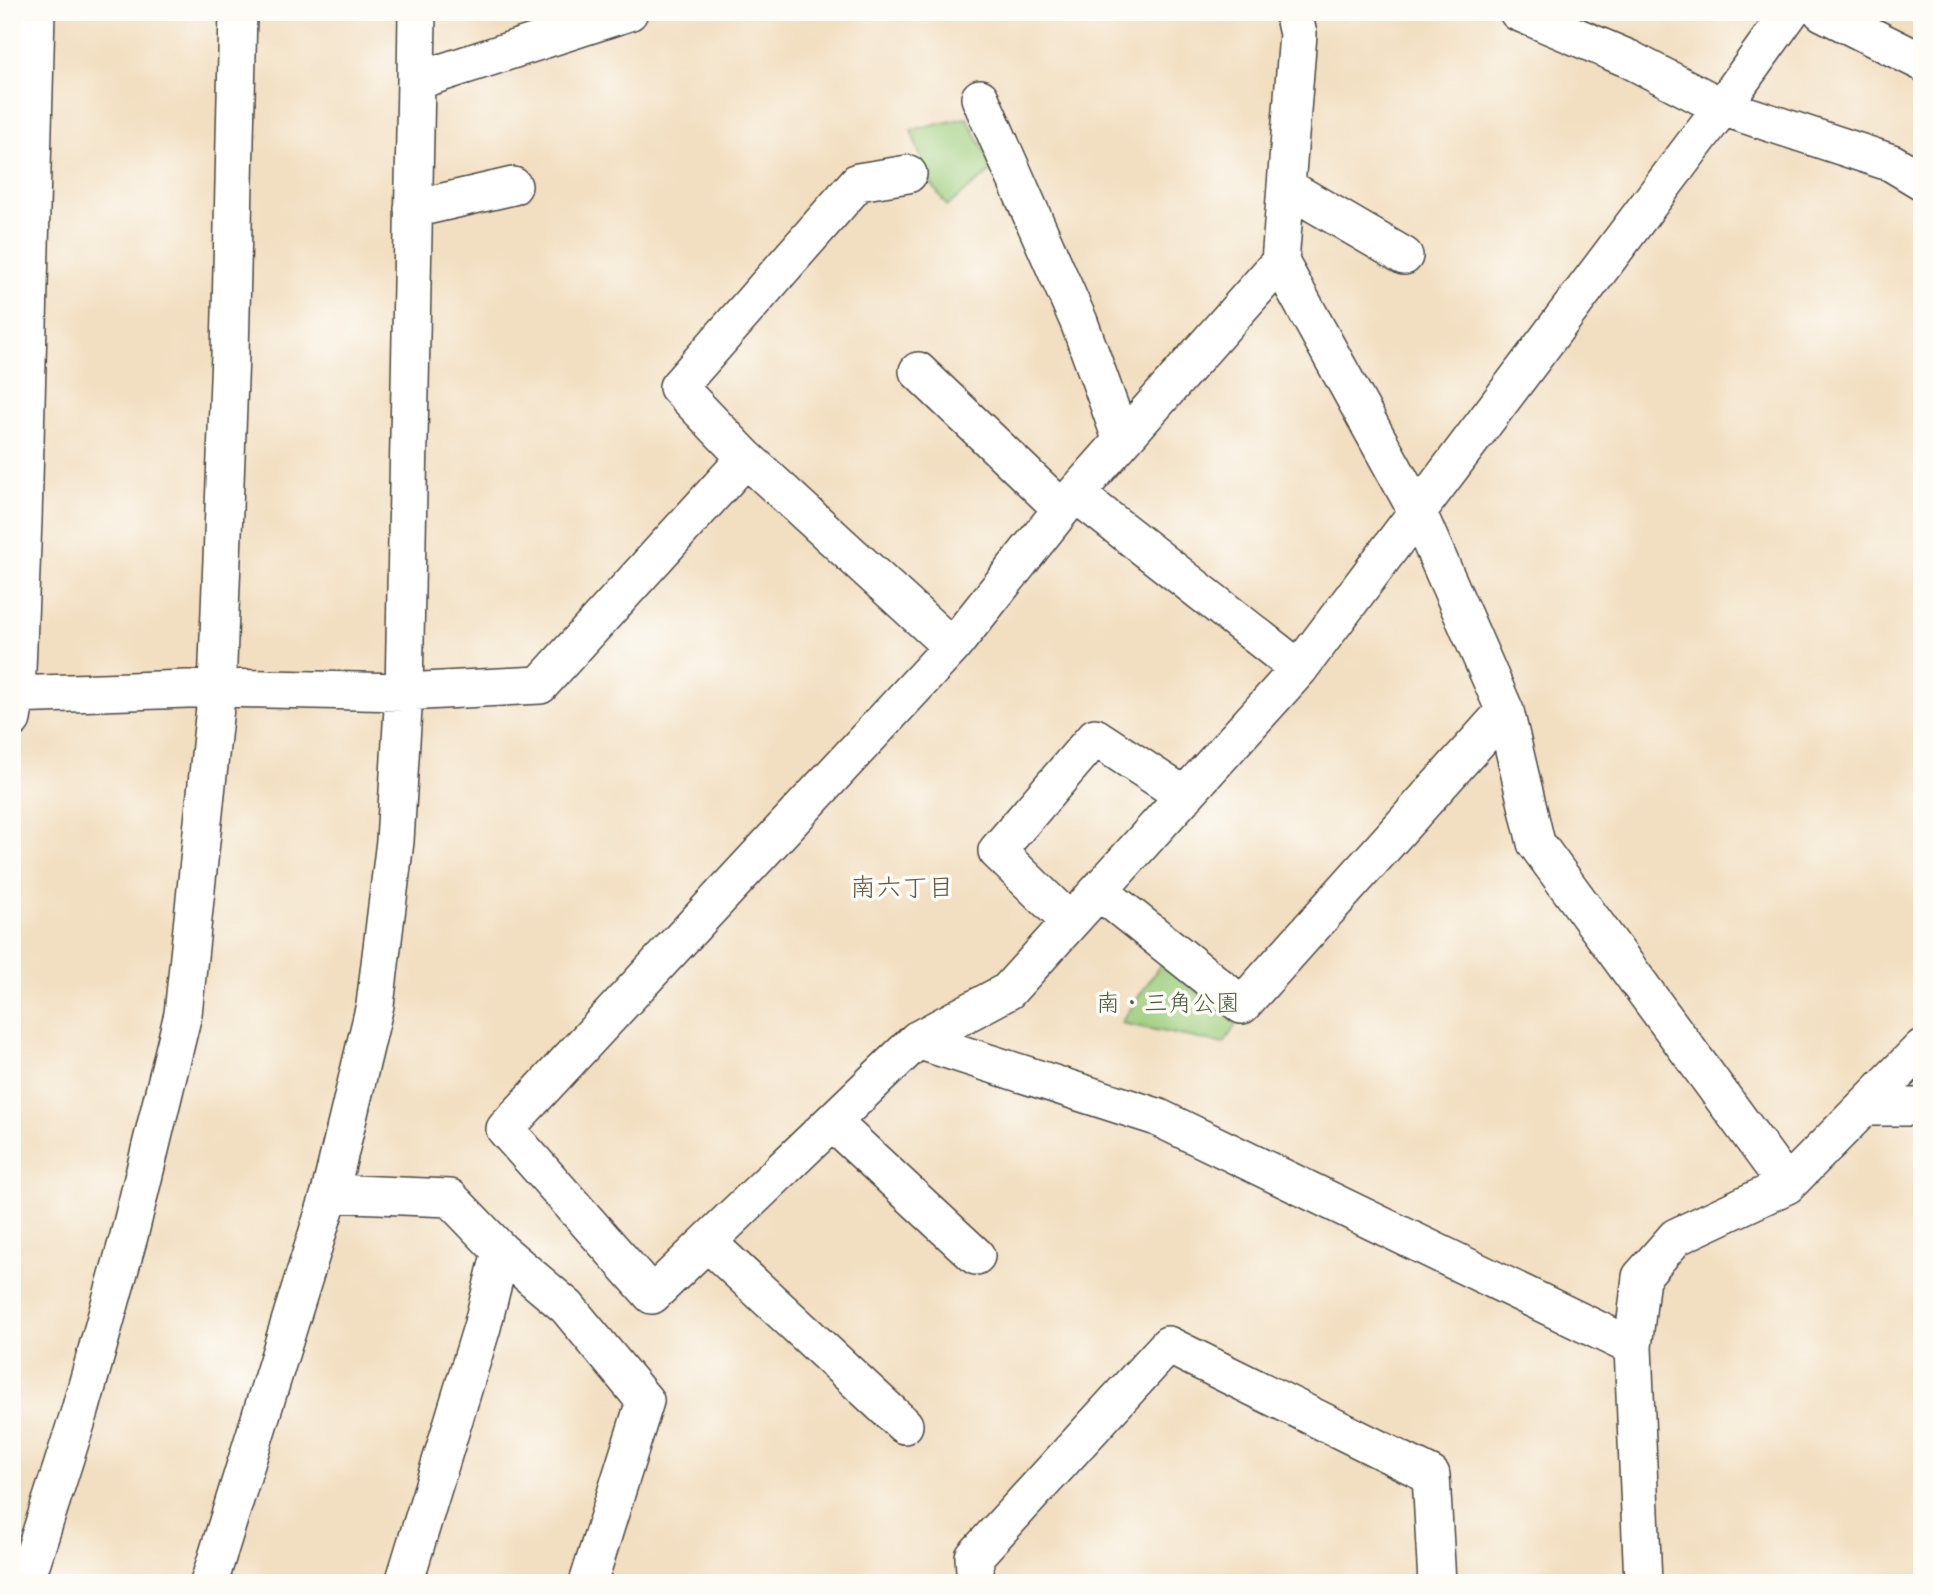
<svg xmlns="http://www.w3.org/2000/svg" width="1934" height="1595" font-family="'Architects Daughter','Klee One',sans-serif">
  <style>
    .green { fill: #9dcd7c; stroke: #647c54; stroke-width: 2 }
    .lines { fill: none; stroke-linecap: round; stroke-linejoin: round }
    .minor-casing { stroke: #494641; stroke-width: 40 }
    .minor { stroke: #fff; stroke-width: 37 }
    .labels { text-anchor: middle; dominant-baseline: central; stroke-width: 7; stroke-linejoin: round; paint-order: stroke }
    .park-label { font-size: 24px; fill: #4d5c43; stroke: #fdfcf7 }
    .neighbourhood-label { font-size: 26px; fill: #6a5745; stroke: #fdfcf7 }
  </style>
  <rect width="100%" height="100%" fill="#fdfcf7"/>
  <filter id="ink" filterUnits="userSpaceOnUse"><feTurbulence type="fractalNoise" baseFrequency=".0143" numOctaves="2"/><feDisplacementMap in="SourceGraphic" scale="14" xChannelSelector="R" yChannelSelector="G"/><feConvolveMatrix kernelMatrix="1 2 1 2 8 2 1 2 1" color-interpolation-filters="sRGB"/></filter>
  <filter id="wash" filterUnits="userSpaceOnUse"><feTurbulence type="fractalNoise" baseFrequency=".00686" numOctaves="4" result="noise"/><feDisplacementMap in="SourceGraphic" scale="28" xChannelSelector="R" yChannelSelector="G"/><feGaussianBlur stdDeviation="1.57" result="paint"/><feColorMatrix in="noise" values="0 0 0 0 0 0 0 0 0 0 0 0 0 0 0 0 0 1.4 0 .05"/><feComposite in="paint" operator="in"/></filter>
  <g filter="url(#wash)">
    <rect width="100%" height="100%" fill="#f2dec0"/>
    <path class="green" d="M967 118 994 169 947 206 929 180 911 130Z
      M1162 962 1236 1024 1224 1044 1121 1023Z"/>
  </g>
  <g filter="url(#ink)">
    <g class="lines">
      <defs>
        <path id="minor" d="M1293 12 1298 34 1280 262 1062 509 952 647 505 1129 652 1295 917 1040 1157 1117 1633 1347
          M1518 12 1629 59 1722 107 1892 163 1922 181
          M1822 12 1922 62
          M416 81 417 12
          M980 98 1079 322 1122 441
          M1286 187 1404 256
          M413 209 513 186
          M1280 262 1418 513 1505 711 1536 843 1787 1185
          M918 371 1062 509
          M746 458 952 647
          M1076 494 1299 669
          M12 695 217 688 404 692 540 685 746 458 678 387 858 182 908 174
          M12 719 16 695 23 520 36 12
          M1099 891 1242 1005 1505 711
          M1070 922 997 851 1095 737 1185 796
          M917 1040 1008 991 1299 669 1722 107 1790 12
          M1865 1107H1922
          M832 1122 976 1256
          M707 1242 904 1425
          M25 1583 80 1411 129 1236 183 1014 217 688 230 354 238 12
          M209 1583 330 1193
          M404 1583 482 1327 501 1251
          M588 1583 645 1401 567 1307 501 1251 450 1198 330 1193 375 1005 395 841 404 692 416 81 629 12
          M976 1583 974 1557 1168 1345 1431 1475 1437 1583
          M1643 1583 1633 1347 1641 1277 1676 1237 1787 1185 1922 1048"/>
      </defs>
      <use href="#minor" class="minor-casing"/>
      <use href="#minor" class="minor"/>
    </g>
  </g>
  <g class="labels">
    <g class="park-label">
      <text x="1168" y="1004">南・三角公園</text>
    </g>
    <g class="neighbourhood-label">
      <text x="902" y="888">南六丁目</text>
    </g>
  </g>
  <rect width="1934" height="1595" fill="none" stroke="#fdfcf7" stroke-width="42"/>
</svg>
